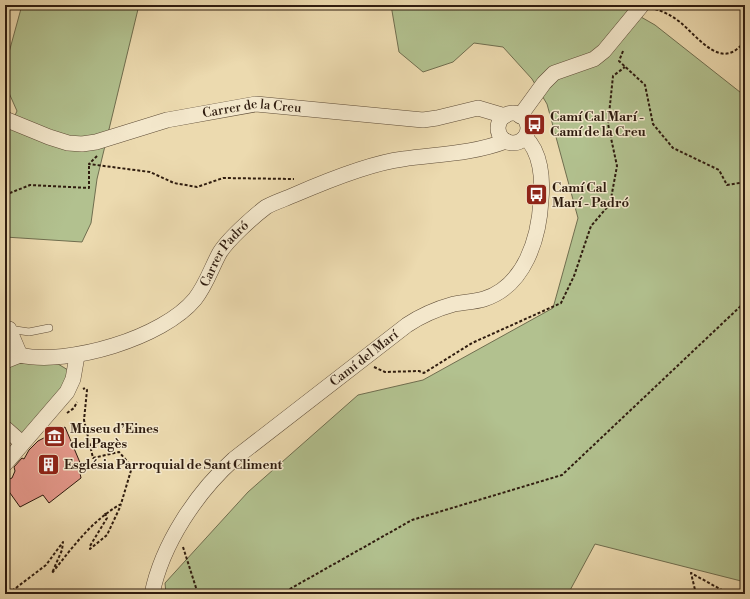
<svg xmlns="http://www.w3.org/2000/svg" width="750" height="599" font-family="'Libre Bodoni',serif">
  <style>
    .green { fill: #b2c18f; stroke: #706e4f }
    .building { fill: #e29789; stroke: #2f1c0f }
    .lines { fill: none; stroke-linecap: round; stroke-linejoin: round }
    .service-casing { stroke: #5e4c37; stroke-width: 8 }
    .minor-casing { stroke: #5e4c37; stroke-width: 16 }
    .path { stroke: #2f1c0f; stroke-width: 2; stroke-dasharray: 3 2; stroke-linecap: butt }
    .service { stroke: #f3e7cb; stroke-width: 7 }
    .minor { stroke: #f3e7cb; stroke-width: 15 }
    .labels { text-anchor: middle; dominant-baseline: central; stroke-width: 3; stroke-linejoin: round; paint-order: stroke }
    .street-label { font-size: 13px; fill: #2f1c0f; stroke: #f3e7cb }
    .poi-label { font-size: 13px; font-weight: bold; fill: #2f1c0f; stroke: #f3e7cb; text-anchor: start }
  </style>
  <rect width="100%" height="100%" fill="#ecdaaf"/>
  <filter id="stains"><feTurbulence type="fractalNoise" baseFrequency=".005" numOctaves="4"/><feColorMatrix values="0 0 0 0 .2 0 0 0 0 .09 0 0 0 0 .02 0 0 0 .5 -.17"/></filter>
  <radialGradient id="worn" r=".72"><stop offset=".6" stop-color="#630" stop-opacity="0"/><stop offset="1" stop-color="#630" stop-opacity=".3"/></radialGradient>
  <path class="green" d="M22 5H139L97 179 91 223 82 242 5 237V137L17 111 5 84V67Z
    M391 5H620L655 25 745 96V582L595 544 568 594H166L165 583 248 492 358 395 423 380 553 308 578 218 547 104 532 79 503 47 474 43 453 62 423 72 399 52Z
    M15 363 58 364 68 370 66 384 22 434 5 422V384L9 365Z"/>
  <path class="building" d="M65 427 84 472 80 473 81 478 49 503 43 495 20 507 5 486V481L12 478 15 471 14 467 22 458 24 459 29 450 38 441Z"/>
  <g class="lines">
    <defs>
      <path id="service" d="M9 329 29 332 49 328"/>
      <g id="minor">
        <circle cx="513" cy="128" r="15"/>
        <path d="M520 116 544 83 554 73 594 59 604 51 642 5"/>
        <path id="s1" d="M5 119 49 137 68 143 82 144 96 142 167 120 256 104 423 120 437 118 478 108 505 116"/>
        <path d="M5 329H9L20 355"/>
        <path id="s2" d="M20 355C68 366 163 338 195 299 206 285 211 269 219 254 226 241 254 216 266 207 275 202 285 199 294 195 324 182 370 163 403 159 438 154 472 154 506 141"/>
        <path d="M5 361 20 355"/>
        <path d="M5 428 22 443"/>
        <path d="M5 464 67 392 73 379 77 356"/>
        <path id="s3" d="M152 594C162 544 197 492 234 459L407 325C422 315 436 309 454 304 464 302 474 302 484 299 525 286 539 238 541 200 543 179 541 152 525 137"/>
      </g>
    </defs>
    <use href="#service" class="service-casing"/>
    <use href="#minor" class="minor-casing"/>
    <path class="path" d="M655 9C665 12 672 16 680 22 699 38 723 73 745 40
      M623 51 619 61 645 85 653 124 673 148 719 170 727 185 745 182
      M97 156 89 164 150 172 174 183 197 187 223 178 294 179
      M5 195 30 185 89 188V164
      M374 367 385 372 419 371 424 373 472 343 561 303 574 276 591 226 610 204 617 166 608 124 613 76 625 67
      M67 413 74 408 77 402
      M105 513 107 518 90 546V549L107 535 121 505
      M183 547 198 594
      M8 594 46 565 63 542 62 550 52 573C73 547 91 521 121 504L132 467 119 452 93 458 84 420 87 390 85 388 83 389
      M281 594 412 520 562 475 745 302
      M696 594 691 573 729 594"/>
    <use href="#service" class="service"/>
    <use href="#minor" class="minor"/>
  </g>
  <defs>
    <symbol id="bus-square" viewBox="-11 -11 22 22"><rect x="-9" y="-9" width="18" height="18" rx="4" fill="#8f2418" stroke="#f3e7cb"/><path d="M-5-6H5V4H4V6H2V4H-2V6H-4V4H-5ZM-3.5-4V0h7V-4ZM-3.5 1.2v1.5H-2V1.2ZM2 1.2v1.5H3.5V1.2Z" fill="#fff"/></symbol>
    <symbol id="museum-square" viewBox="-11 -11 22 22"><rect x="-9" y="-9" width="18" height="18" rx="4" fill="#8f2418" stroke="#f3e7cb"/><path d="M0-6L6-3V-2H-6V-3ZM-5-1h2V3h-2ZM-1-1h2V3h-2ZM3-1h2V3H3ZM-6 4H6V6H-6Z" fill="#fff"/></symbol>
    <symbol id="building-square" viewBox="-11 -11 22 22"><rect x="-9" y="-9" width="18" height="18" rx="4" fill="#8f2418" stroke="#f3e7cb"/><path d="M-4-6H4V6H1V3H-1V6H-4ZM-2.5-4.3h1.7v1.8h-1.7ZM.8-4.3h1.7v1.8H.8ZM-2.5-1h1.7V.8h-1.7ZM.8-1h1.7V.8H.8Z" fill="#fff"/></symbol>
  </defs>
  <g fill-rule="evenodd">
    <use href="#bus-square" x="522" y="112" width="25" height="25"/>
    <use href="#bus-square" x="524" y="182" width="25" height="25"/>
    <use href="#museum-square" x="42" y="424" width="25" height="25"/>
    <use href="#building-square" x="36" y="452" width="25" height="25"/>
  </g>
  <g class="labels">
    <g class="street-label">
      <text stroke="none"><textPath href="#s1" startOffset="256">Carrer de la Creu</textPath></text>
      <text stroke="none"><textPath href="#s2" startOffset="244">Carrer Padró</textPath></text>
      <text stroke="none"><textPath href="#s3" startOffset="325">Camí del Marí</textPath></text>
    </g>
    <g class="poi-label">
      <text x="550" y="117">Camí Cal Marí -<tspan x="550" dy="15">Camí de la Creu</tspan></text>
      <text x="552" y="188">Camí Cal<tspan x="552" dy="15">Marí - Padró</tspan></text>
      <text x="70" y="429">Museu d’Eines<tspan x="70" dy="15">del Pagès</tspan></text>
      <text x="64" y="465">Església Parroquial de Sant Climent</text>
    </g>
  </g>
  <rect width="750" height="599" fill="none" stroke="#ecdaaf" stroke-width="20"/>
  <rect x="6" y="6" width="738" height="587" fill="none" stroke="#2f1c0f" stroke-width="2"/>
  <rect x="10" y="10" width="730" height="579" fill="none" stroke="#2f1c0f"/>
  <rect width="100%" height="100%" filter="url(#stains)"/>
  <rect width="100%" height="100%" fill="url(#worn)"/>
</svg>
